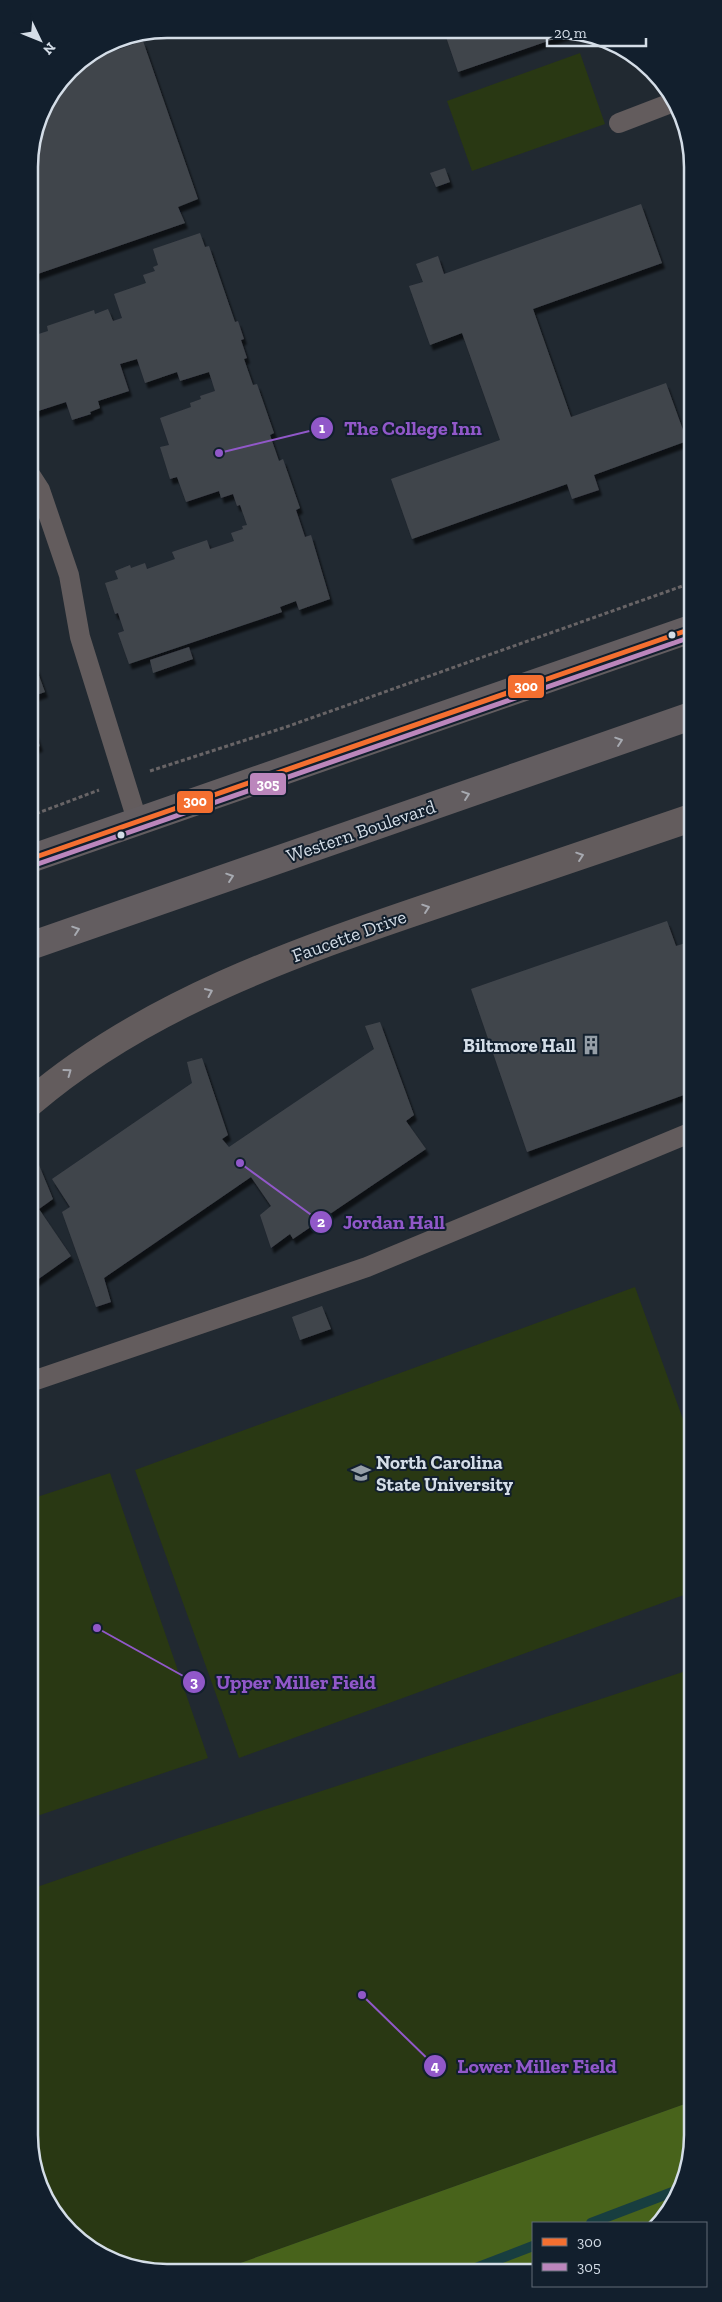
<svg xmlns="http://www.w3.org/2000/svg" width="722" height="2302" font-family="'Zilla Slab',serif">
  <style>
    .green { fill: #293813 }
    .forest { fill: #48631b }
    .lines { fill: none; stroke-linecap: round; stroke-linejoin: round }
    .stream { stroke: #183e40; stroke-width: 10 }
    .building { fill: #41454c; filter: url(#shadow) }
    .path { stroke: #686466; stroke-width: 3; stroke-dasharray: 4 2.5; stroke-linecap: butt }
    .lane { stroke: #635c5d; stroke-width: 20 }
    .street { stroke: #635c5d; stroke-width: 28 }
    .primary { stroke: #635d60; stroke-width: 28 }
    .bus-1-casing { stroke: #121f2d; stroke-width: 9 }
    .bus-2-casing { stroke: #121f2d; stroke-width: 9 }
    .bus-1 { stroke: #f46f30; stroke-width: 5 }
    .bus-2 { stroke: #bb86bc; stroke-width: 5 }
    .oneway { stroke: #a7aab1 }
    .oneway2 { stroke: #a7a9b0 }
    .bus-dot { fill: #d4dde7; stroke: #121f2d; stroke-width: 2 }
    .labels { text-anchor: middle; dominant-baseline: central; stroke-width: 4; stroke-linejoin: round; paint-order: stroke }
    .street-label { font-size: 19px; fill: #d4dde7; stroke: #121f2d }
    .poi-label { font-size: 19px; font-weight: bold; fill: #d4dde7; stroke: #121f2d; text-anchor: end }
    .rim { fill: none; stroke: #d4dde7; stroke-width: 2.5 }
    .leader { fill: none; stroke: #9158c9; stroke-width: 2 }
    .callout-dot { fill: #9158c9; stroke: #121f2d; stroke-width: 2 }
    .mark-label { font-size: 15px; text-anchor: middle; font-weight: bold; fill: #fff }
    .callout-label { font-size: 20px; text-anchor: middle; font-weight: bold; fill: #9158c9; stroke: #121f2d; stroke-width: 4; stroke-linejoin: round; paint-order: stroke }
    .line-badge { stroke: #121f2d; stroke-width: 2 }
    .badge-label { font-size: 14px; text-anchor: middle; font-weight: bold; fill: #fff }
  </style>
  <defs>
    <filter id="shadow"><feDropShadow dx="3" dy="5.5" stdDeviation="1" flood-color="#0009"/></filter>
  </defs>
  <rect width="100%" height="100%" fill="#212931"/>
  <path class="green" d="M580 53 605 124 472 171 447 101Z
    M635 1287 692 1444V1592L239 1758 135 1470Z
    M110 1473 208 1758 31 1818V1499Z
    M692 1669 693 2101 218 2271H140L69 2233 31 2162V1889L179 1838Z"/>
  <path class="forest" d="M693 2101V2144L683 2188 661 2223H533V2271H218Z"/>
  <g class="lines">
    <path class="stream" d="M591 2223 683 2188
      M468 2271 533 2246"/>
  </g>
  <path class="building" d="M444 31H574V32L458 72Z
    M143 41 198 199 178 207 185 223 29 277V158L39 114 69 69 79 63Z
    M445 168 450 182 436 187 430 173Z
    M641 204 662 263 533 309 571 417 666 383 687 441 594 475 599 490 572 499 567 484 412 539 391 479 500 440 462 333 430 345 409 286 423 282 416 264 438 256 444 274Z
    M200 233 205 247 209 246 235 322 238 321 244 339 241 340 247 358 244 359 253 385 257 384 274 433 270 435 279 461 283 459 300 508 296 510 305 537 311 535 330 599 299 610 296 601 280 607 282 612 129 664 118 633 124 631 118 613 115 614 105 583 118 579 115 571 130 565 131 568 145 563 147 569 175 559 172 552 207 540 210 549 234 541 231 533 243 529 242 526 247 525 240 505 237 506 233 494 221 498 219 491 186 502 177 477 170 479 160 447 169 445 160 418 191 407 190 403 201 399 200 396 215 391 209 372 180 381 177 372 145 383 137 359 120 364 129 391 98 401 100 408 90 412 91 414 72 420 66 402 29 414V337L48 331 47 326 94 310 95 314 108 309 113 321 122 318 114 294 146 283 143 275 155 271 153 267 158 265 153 249Z
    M189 647 193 659 153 673 150 660Z
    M34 662 45 692 31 697 34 703 30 704V664Z
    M33 726 40 746 30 750V728Z
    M667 921 676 946 692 941V1092L527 1152 471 989Z
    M380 1022 414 1115 406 1121 426 1149 293 1239 290 1234 271 1248 260 1215 271 1206 251 1177 104 1278 111 1302 96 1307 62 1212 70 1207 52 1179 192 1083 187 1062 202 1058 228 1135 222 1139 229 1147 374 1049 365 1026Z
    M39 1165 53 1199 39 1209 71 1256 30 1285V1169Z
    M322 1306 331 1329 300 1340 292 1317Z"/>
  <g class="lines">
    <path class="path" d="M150 771 286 727 691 583
      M30 816 99 790"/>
    <path class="lane" d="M619 123 671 103
      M29 473 40 490 69 575 80 637 137 820
      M30 1382 367 1267 692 1132"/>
    <path class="street" d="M30 1103C145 1004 296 952 438 904 522 875 607 847 691 818"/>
    <path class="primary" d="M30 859 691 629
      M30 946 691 716"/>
    <defs>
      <path id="bus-1" d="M30 859 691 629"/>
      <path id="bus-2" d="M32 866 691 637"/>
    </defs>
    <use href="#bus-1" class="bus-1-casing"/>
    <use href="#bus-2" class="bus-2-casing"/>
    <use href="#bus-1" class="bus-1"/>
    <use href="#bus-2" class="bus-2"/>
  </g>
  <defs><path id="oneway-chevron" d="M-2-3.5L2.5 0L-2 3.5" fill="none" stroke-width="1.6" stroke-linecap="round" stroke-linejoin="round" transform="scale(1.25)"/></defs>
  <g class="oneway">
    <use href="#oneway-chevron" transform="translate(619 741) rotate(-19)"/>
    <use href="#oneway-chevron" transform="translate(466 795) rotate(-19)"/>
    <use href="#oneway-chevron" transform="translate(230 877) rotate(-19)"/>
    <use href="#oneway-chevron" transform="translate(76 930) rotate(-19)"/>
  </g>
  <g class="oneway2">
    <use href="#oneway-chevron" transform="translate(580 856) rotate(-19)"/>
    <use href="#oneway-chevron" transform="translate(426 908) rotate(-19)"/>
    <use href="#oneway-chevron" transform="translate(209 992) rotate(-24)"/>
    <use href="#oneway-chevron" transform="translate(68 1072) rotate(-36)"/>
  </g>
  <defs>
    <symbol id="building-bare" viewBox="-9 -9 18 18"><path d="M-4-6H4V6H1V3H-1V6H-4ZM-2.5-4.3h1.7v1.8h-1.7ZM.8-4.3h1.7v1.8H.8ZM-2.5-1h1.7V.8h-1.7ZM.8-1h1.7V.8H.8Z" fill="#959ea7" stroke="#121f2d" stroke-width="2.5" paint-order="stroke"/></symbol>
    <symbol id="university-bare" viewBox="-9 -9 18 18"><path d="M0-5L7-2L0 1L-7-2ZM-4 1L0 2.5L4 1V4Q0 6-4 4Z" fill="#959ea7" stroke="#121f2d" stroke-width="2.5" paint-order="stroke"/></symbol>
  </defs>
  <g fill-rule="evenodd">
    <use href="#building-bare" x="577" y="1031" width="28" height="28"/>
    <use href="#university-bare" x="347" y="1459" width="28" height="28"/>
  </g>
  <g class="bus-dot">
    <circle cx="672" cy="635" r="4.5"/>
    <circle cx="121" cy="835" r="4.5"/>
  </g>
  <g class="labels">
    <g class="street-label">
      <text transform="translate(361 831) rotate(-19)">Western Boulevard</text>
      <text transform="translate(349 936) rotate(-20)">Faucette Drive</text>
    </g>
    <g class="poi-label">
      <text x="576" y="1045">Biltmore Hall</text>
      <text x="376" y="1462" text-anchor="start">North Carolina<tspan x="376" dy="22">State University</tspan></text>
    </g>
  </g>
  <path d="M0 0H722V2302H0ZM167 38H555A129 129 0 0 1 684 167V2135A129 129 0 0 1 555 2264H167A129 129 0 0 1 38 2135V167A129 129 0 0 1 167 38Z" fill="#121f2d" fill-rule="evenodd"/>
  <path class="rim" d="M167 38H555A129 129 0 0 1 684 167V2135A129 129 0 0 1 555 2264H167A129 129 0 0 1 38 2135V167A129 129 0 0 1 167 38Z"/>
  <path class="leader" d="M219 453L322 428M240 1163L321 1222M97 1628L194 1682M362 1995L435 2066"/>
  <g class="callout-dot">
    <circle cx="219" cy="453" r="5"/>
    <circle cx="240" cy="1163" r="5"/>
    <circle cx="97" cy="1628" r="5"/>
    <circle cx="362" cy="1995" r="5"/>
    <circle cx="322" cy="428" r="12"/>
    <circle cx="321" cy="1222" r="12"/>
    <circle cx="194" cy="1682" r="12"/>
    <circle cx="435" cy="2066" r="12"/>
  </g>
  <g class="mark-label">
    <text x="322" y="433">1</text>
    <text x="321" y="1227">2</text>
    <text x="194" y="1687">3</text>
    <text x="435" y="2071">4</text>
  </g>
  <g class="callout-label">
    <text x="413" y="435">The College Inn</text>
    <text x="394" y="1229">Jordan Hall</text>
    <text x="296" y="1689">Upper Miller Field</text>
    <text x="537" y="2073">Lower Miller Field</text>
  </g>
  <g class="line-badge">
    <rect x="507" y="674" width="38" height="25" rx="5" fill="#f46f30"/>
    <rect x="249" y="772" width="38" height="24" rx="5" fill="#bb86bc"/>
    <rect x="176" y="790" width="38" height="24" rx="5" fill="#f46f30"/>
  </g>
  <g class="badge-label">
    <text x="526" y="691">300</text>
    <text x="268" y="789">305</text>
    <text x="195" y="806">300</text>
  </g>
  <rect x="532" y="2222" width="175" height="65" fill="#121f2d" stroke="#606b77"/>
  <rect x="542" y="2238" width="25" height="8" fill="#f46f30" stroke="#606b77"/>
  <text x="577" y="2247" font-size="15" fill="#d4dde7">300</text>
  <rect x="542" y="2263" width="25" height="8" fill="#bb86bc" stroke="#606b77"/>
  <text x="577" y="2272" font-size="15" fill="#d4dde7">305</text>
  <g transform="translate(40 40) rotate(133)" stroke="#121f2d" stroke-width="4" paint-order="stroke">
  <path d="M0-4L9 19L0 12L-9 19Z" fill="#d4dde7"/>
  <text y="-8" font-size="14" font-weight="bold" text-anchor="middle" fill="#d4dde7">N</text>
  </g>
  <path d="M547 38v8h99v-8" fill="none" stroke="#d4dde7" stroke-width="2.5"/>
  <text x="554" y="38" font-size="15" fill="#d4dde7" stroke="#121f2d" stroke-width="4" paint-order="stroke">20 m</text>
</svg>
